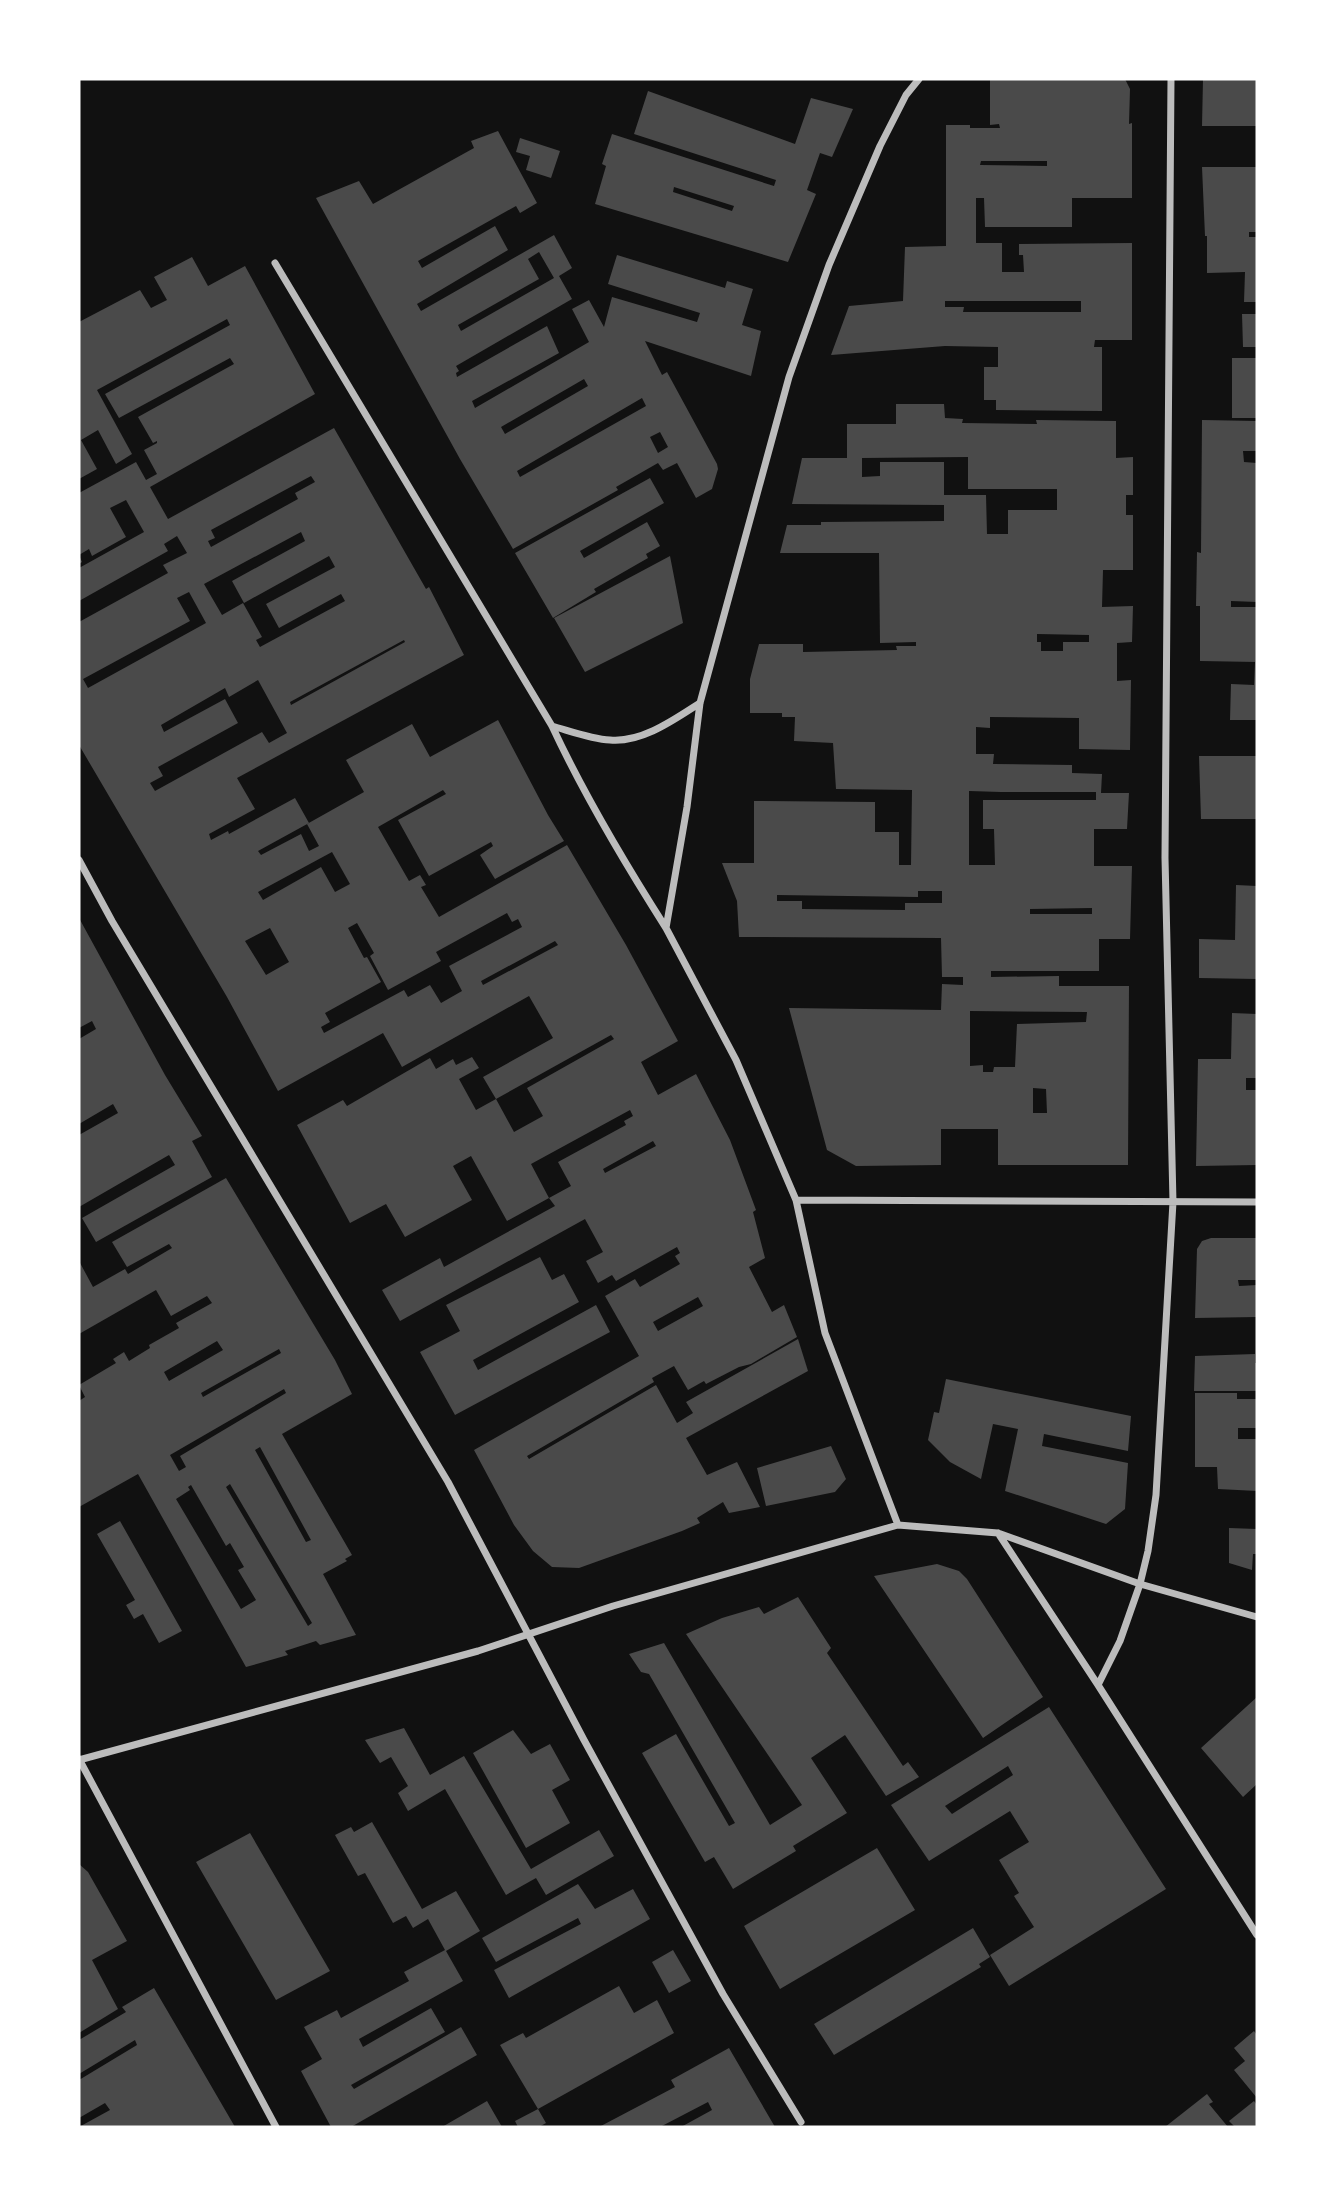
<svg xmlns="http://www.w3.org/2000/svg" width="1336" height="2206" font-family="'Crimson Pro',serif">
  <style>
    .building { fill: #4a4a4a; fill-rule: evenodd }
    .lines { fill: none; stroke-linecap: round; stroke-linejoin: round }
    .minor { stroke: #bcbcbc; stroke-width: 7 }
  </style>
  <rect width="100%" height="100%" fill="#111"/>
  <path class="building" d="M990 79H1125L1130 89 1129 124 1132 123V198H1072V227H985L984 198H976V243H1002V272H1024L1023 255H1019V244L1132 243V340H1095L1094 347H1102V411L996 410V400H984V367H998V347L945 346 831 355 849 306 903 301 905 247 946 246V125H970V128H1000L999 124 990 125ZM981 161H1047V166L980 165ZM945 301H1081V312H963L964 307H945Z
    M1203 79H1257V126H1202Z
    M648 91 795 144 811 98 853 109 832 157 820 153 807 190 816 194 788 262 595 204 606 166 602 164 612 134 774 186 776 180 634 134ZM674 187 734 206 732 211 673 192Z
    M498 131 537 203 520 213 516 206 418 261 422 268 495 226 508 250 417 304 421 311 554 235 572 268 559 276 572 299 456 366 459 371 456 373 457 377 547 326 559 353 472 401 475 408 589 342 572 309 589 300 604 327 612 297 697 322 700 313 608 284 617 255 725 288 727 281 753 289 742 325 761 331 751 376 645 341 662 375 667 372 717 464 718 469 712 489 696 498 677 463 663 470 658 463 616 487 618 490 513 549 460 459 316 198 359 181 373 204 474 148 471 141ZM539 252 554 278 461 331 458 325 539 279 528 259ZM584 379 588 386 505 434 501 427ZM642 398 646 406 520 477 517 471ZM660 432 668 447 658 453 650 437Z
    M520 138 560 151 551 178 526 170 530 156 516 152Z
    M1202 167H1257V232H1249V237H1257V302H1244L1245 272 1207 273V236H1205Z
    M192 257 208 286 245 266 315 394 150 487 168 519 334 428 426 589 429 587 464 655 237 778 255 809 209 834 211 840 228 831 229 834 295 798 309 823 258 851 261 855 301 834 309 851 319 846 307 824 364 792 346 760 412 724 430 757 498 720 548 815 564 841 495 879 480 855 493 846 491 842 429 876 398 820 446 794 443 790 378 827 409 881 420 875 426 885 421 887 439 917 567 845 626 945 678 1041 641 1062 658 1095 696 1074 730 1140 756 1210 753 1212 765 1258 749 1267 772 1312 784 1305 797 1337 751 1364 739 1367 706 1384 704 1381 688 1390 674 1366 652 1378 654 1382 527 1456 529 1459 656 1385 677 1423 693 1413 686 1402 798 1339 808 1371 686 1438 707 1475 737 1462 760 1507 729 1513 723 1502 697 1518 700 1523 682 1531 579 1568 552 1567 533 1551 514 1525 474 1450 639 1356 605 1296 635 1279 640 1287 680 1264 675 1256 680 1253 677 1247 616 1281 612 1275 598 1283 586 1261 603 1252 585 1219 400 1321 382 1290 440 1258 444 1267 555 1206 549 1198 571 1186 558 1162 626 1125 624 1121 633 1116 630 1110 531 1164 549 1198 507 1221 471 1156 453 1166 472 1200 405 1237 386 1204 350 1223 297 1125 343 1100 347 1106 430 1058 436 1069 453 1059 456 1065 472 1057 479 1068 459 1079 476 1110 496 1099 514 1132 543 1116 527 1088 614 1039 611 1035 496 1099 483 1077 553 1038 529 996 402 1067 383 1033 278 1091 227 997 79 745V622L168 573 163 565 187 553 177 536 164 544 168 551 79 601V568L144 532 126 500 110 508 126 537 92 556 89 549 79 555 82 562 79 564V493L136 462 146 480 157 474 144 450 157 443V441L153 443 138 417 234 364 230 358 119 418 105 394 230 325 227 319 97 390 132 454 116 464 98 430 81 440 97 469 79 479V322L140 290 151 308 167 300 154 277ZM311 476 315 482 295 493 298 499 211 547 208 541 215 538 211 530ZM301 532 305 541 232 581 244 603 329 556 335 567 266 604 279 628 341 594 345 601 260 647 256 640 262 637 243 603 222 615 204 584ZM189 592 206 623 88 688 83 679 190 621 177 598ZM404 640 405 642 291 705 290 702ZM258 680 287 733 269 743 262 732 155 791 150 783 163 776 158 767 238 723 225 699 164 732 161 725 225 688 229 697ZM332 852 350 884 335 892 321 867 263 900 258 892ZM507 913 512 922 518 919 522 927 449 966 462 991 441 1003 430 985 408 997 404 990 324 1033 321 1027 330 1022 325 1013 381 982 367 957 364 958 348 928 357 923 374 953 370 956 388 990 441 961 436 952ZM270 928 289 962 266 975 245 941ZM555 941 558 945 483 985 481 981ZM653 1141 656 1146 605 1173 603 1169ZM698 1297 703 1306 658 1331 653 1322Z
    M1242 314H1257V347H1243Z
    M1232 358H1257V418H1232Z
    M896 404H944L945 418 963 419 962 423 1037 424 1036 420 1116 421V458L1133 457V495H1126V515H1133V570H1103L1102 607 1133 606 1132 642 1117 643V681L1131 680 1130 750 1079 749V718L990 717V728L976 727V754H994L993 764 1072 765V773L1102 774 1101 793H1129L1127 829H1094V866H1132L1130 939H1099V971H991V977L1059 976V986H1129L1128 1165H998V1129H941V1165L856 1166 827 1150 789 1008 941 1010 942 984 963 985V977H942L941 938 739 937 737 901 722 863H754V801L875 802V832H899V865H911L912 790 836 789 833 743 794 741 795 717H782V713H750V679L759 644H803V652L897 650 896 646H916V642L880 643 879 553H780L787 525H821V522L944 521V505L792 504 802 458H847V424H896ZM968 457V489H1057V510H1008V534H987L986 495H944V462H880V476L862 477V458ZM1037 634 1089 635V642H1063V651H1041V642H1037ZM969 791 1001 792H1096V800H983V829H994L995 865H969ZM918 891H942V903H905V910L802 909V901H777V895L918 897ZM1092 908V914H1030V909ZM970 1011 1087 1012 1086 1022 1017 1024 1015 1067H994L993 1072H983V1065L970 1066ZM1033 1088 1046 1089 1047 1113H1033Z
    M1202 420 1257 421V451H1243L1244 462 1257 463V602L1231 601V607H1257V662L1200 661V606H1196L1197 552 1201 553Z
    M650 478 664 503 580 551 584 558 647 522 660 546 646 554 648 558 594 589 596 592 553 618 515 553Z
    M670 556 683 623 585 672 554 618Z
    M1255 662H1257V720H1230L1231 684 1254 685Z
    M1199 756H1257V819H1201Z
    M1236 885 1257 886V979L1199 978V939L1235 940Z
    M79 918 165 1075 202 1136 192 1141 212 1177 96 1242 82 1218 175 1165 169 1155 79 1207V1135L118 1113 113 1104 79 1124V1039L96 1029 92 1021 79 1028Z
    M1232 1013 1257 1014V1078H1246V1090H1257V1165L1196 1166 1198 1059H1231Z
    M226 1178 335 1360 352 1394 282 1434 352 1555 345 1559 347 1561 323 1574 356 1635 320 1645 316 1641 285 1651 288 1655 246 1667 138 1474 79 1507V1401L85 1397 79 1385 116 1363 113 1359 124 1352 129 1361 150 1348 149 1345 179 1328 176 1323 212 1303 207 1296 171 1316 156 1290 79 1334V1261L93 1287 125 1269 128 1274 172 1248 169 1244 127 1267 112 1242ZM217 1341 223 1350 169 1381 164 1372ZM279 1349 281 1353 203 1397 201 1393ZM284 1389 286 1393 180 1456 186 1467 179 1471 170 1455ZM260 1447 311 1540 306 1542 255 1450ZM230 1484 312 1623 308 1626 226 1487ZM191 1485 226 1546 230 1543 244 1567 238 1570 256 1600 241 1609 176 1499 190 1490 188 1487Z
    M1211 1238H1257V1280H1238L1239 1286 1257 1285V1317L1195 1318 1197 1249 1202 1241Z
    M540 1257 552 1280 564 1274 579 1302 473 1360 478 1370 596 1305 610 1332 455 1415 420 1352 460 1331 446 1305Z
    M1255 1354V1363H1257V1391H1194L1195 1356Z
    M946 1379 1131 1416 1128 1451 1044 1434 1042 1446 1128 1463 1125 1509 1106 1524 1005 1491 1018 1429 993 1424 981 1479 950 1462 928 1440 934 1412 939 1413Z
    M1195 1393H1237V1399H1257V1428H1238V1439H1257V1491L1218 1489 1217 1467H1195Z
    M831 1446 846 1479 835 1492 766 1506 757 1468Z
    M120 1521 182 1631 159 1643 143 1614 134 1619 126 1605 135 1600 97 1534Z
    M1229 1528 1257 1529V1554H1253L1252 1570 1229 1563Z
    M937 1564 959 1571 967 1579 1043 1697 983 1738 874 1576Z
    M798 1597 831 1648 827 1653 903 1766 908 1762 919 1777 886 1796 845 1735 811 1758 847 1813 793 1846 796 1851 733 1889 714 1857 705 1862 642 1753 676 1734 729 1826 735 1823 649 1674 641 1672 629 1654 664 1643 770 1825 802 1805 686 1634 722 1618 759 1607 764 1614Z
    M1257 1697V1784L1243 1797 1201 1748Z
    M1049 1707 1166 1889 1009 1986 990 1955 1034 1927 1014 1896 1019 1893 999 1860 1029 1842 1010 1811 929 1861 891 1805ZM1008 1766 1013 1775 952 1814 945 1806Z
    M404 1728 430 1775 464 1756 531 1869 599 1830 614 1856 546 1895 536 1878 506 1895 445 1789 408 1811 398 1793 408 1786 391 1757 380 1763 365 1740Z
    M513 1730 531 1754 550 1744 570 1780 552 1790 570 1823 526 1848 473 1753Z
    M372 1822 422 1909 456 1891 480 1931 446 1951 463 1981 359 2039 363 2047 431 2008 445 2032 351 2085 354 2089 461 2027 477 2055 351 2127H331L301 2071 322 2059 304 2027 337 2010 341 2018 409 1981 404 1972 445 1950 428 1919 413 1928 406 1916 393 1923 365 1873 358 1876 335 1835 351 1827 354 1832Z
    M250 1833 330 1971 276 2000 196 1862Z
    M877 1848 915 1910 780 1989 744 1926Z
    M79 1864 88 1872 127 1941 92 1960 118 2009 79 2033Z
    M578 1884 595 1909 633 1889 650 1919 509 1998 494 1970 581 1924 578 1918 496 1962 482 1938Z
    M973 1928 990 1957 979 1964 981 1967 834 2055 814 2024Z
    M673 1950 691 1981 669 1993 652 1962Z
    M619 1986 634 2013 657 2000 674 2033 538 2109 546 2123 539 2127H518L515 2121 538 2109 500 2045 523 2033 526 2038Z
    M154 1988 192 2053 235 2127H79L110 2110 105 2103 79 2118V2080L137 2045 135 2040 79 2074V2040L126 2012 122 2007Z
    M1254 2031 1257 2035V2098L1234 2070 1245 2061 1234 2048Z
    M729 2048 775 2127H681L712 2110 708 2102 660 2127H599L675 2087 671 2080Z
    M1207 2094 1213 2102 1209 2104 1228 2127H1165Z
    M487 2101 502 2127H442Z
    M1254 2101 1257 2105V2127H1235L1229 2121Z"/>
  <g class="lines">
    <path class="minor" d="M919 79 906 95 880 146 829 265 789 377 700 703 687 807 666 928 736 1060 796 1200 825 1333 898 1525 998 1533 1140 1584 1257 1617
      M1171 79 1165 858 1173 1202 1156 1495 1148 1551 1140 1584 1120 1641 1098 1685 1257 1935
      M275 263 552 726C585 797 624 862 666 928
      M552 726C570 731 591 739 610 740 642 743 675 719 700 703
      M79 860 112 921 448 1482 584 1740 723 1994 801 2122
      M796 1200 1257 1202
      M998 1533 1098 1685
      M79 1759 276 2127
      M79 1760 478 1651 613 1606 898 1525"/>
  </g>
  <rect width="1336" height="2206" fill="none" stroke="#ffffff" stroke-width="161"/>
</svg>
